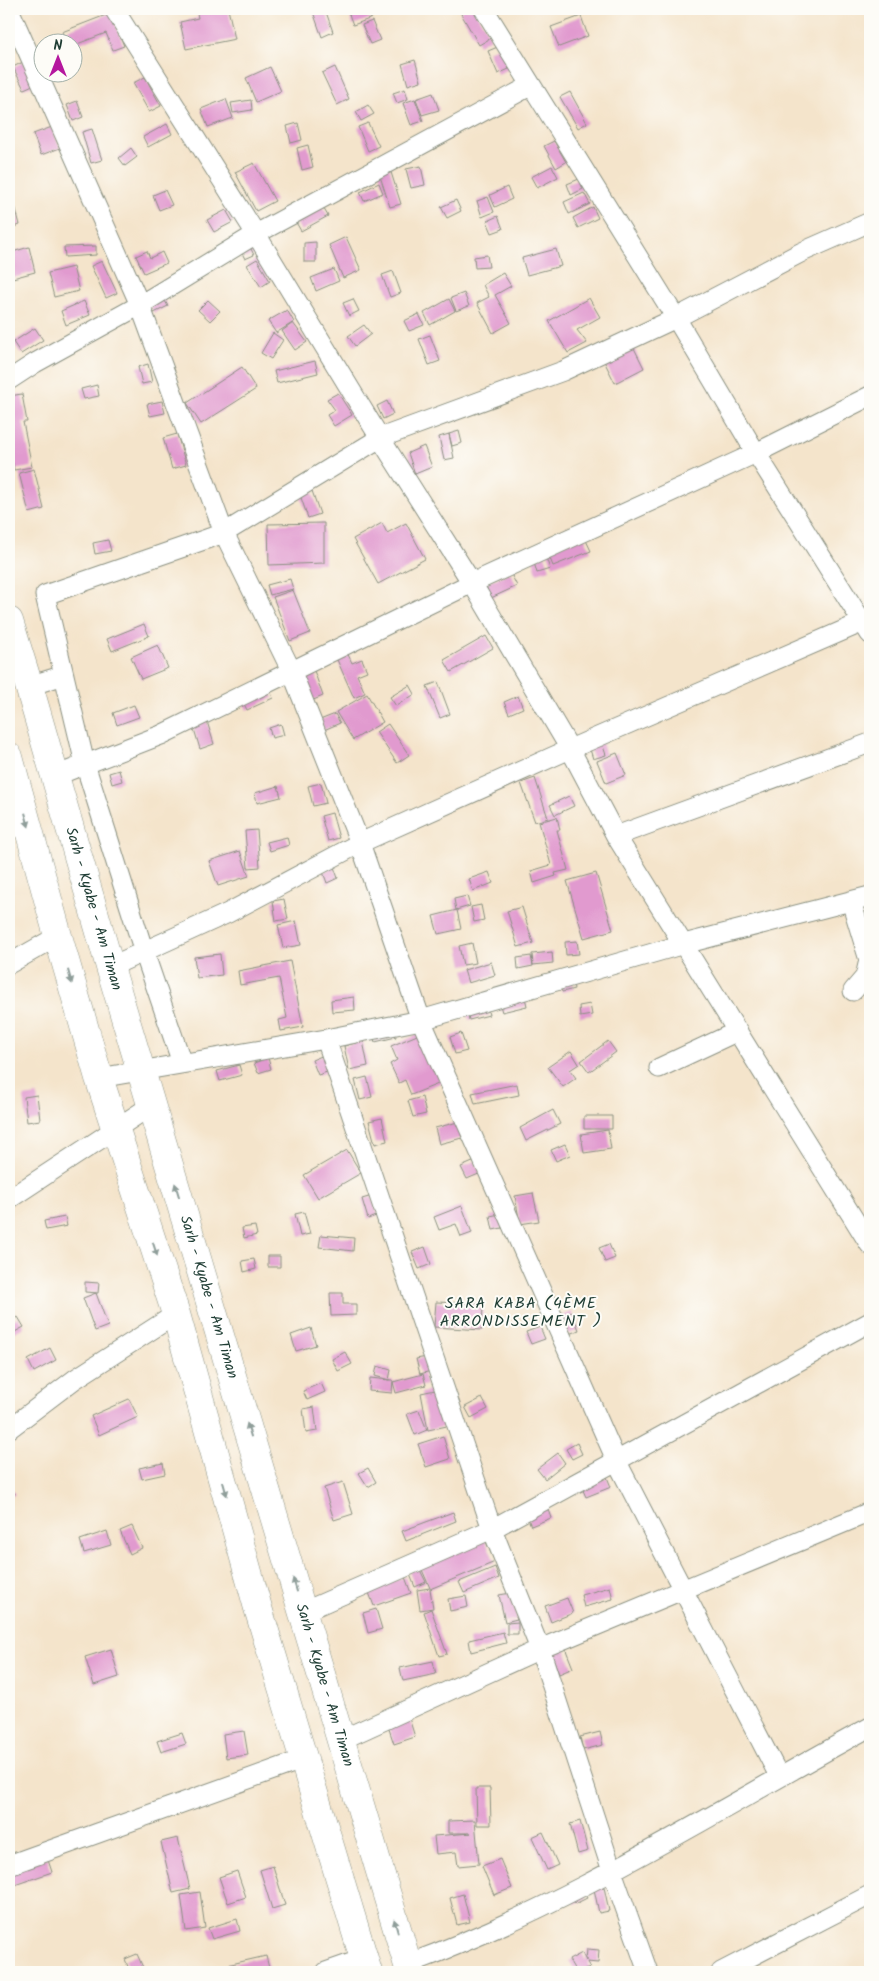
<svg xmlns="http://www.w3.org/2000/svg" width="879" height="1981" font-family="Kalam,sans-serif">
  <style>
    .building { fill: #e19acf }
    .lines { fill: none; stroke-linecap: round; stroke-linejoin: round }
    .street-casing { stroke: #8a9080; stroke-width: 21 }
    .highway-casing { stroke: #8a9080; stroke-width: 29 }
    .street { stroke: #fff; stroke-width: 19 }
    .highway { stroke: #fff; stroke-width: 28 }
    .oneway { fill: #8f9e9a }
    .labels { text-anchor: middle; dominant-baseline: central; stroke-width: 4; stroke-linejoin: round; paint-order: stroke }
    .street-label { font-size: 15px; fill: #1f3d34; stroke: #fdfcf7 }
    .neighbourhood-label { font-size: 16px; letter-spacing: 1px; fill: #1f3d34; stroke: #fdfcf7 }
  </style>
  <rect width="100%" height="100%" fill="#fdfcf7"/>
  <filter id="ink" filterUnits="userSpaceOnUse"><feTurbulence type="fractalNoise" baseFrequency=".02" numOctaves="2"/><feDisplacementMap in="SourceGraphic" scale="10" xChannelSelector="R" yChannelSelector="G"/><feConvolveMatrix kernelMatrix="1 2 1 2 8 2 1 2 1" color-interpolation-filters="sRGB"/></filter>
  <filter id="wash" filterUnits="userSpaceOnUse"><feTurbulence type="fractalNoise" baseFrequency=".0096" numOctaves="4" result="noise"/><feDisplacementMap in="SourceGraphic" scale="20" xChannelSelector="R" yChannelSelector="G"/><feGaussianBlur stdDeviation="1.12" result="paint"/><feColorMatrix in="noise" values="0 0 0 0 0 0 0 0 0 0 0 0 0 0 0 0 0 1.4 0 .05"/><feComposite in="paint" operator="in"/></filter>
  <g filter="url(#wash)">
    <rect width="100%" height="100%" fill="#f4e4cb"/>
    <g id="blocks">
      <path class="building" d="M196 9H228L235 39 186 49 180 22 198 18Z
        M312 9H325L333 32 322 37Z
        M347 9H369L372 18 353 25Z
        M465 9H474L491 38 479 45 460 12Z
        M111 13 124 46 113 50 106 33 72 46V42H66L62 32Z
        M581 16 588 36 559 47 551 27Z
        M372 21 380 40 370 44 362 25Z
        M500 46 509 69 498 74 488 51Z
        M415 60 421 81 408 85 402 64Z
        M23 62 35 84 24 89 13 67Z
        M270 67 281 91 256 102 246 78Z
        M335 67 349 99 337 105 322 73Z
        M145 77 161 106 149 112 133 83Z
        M405 89 408 99 397 103 393 93Z
        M570 92 587 123 578 128 560 97Z
        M433 93 439 110 422 115 416 99Z
        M226 99 233 118 208 127 201 109Z
        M415 99 423 121 411 125 403 103Z
        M251 100 252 110 233 113 231 103Z
        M77 101 83 117 73 121 67 105Z
        M368 105 374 114 361 121 356 112Z
        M298 123 302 140 291 143 287 126Z
        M368 123 379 146 368 151 358 127Z
        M167 124 172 134 148 147 143 137Z
        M52 127 60 148 41 155 33 134Z
        M92 129 102 160 91 163 82 132Z
        M554 141 566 162 556 168 544 146Z
        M308 145 313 167 302 170 297 148Z
        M131 148 137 157 125 166 119 158Z
        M254 163 275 201 256 211 235 172Z
        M389 166 401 204 390 207 378 170Z
        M421 166 425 185 411 188 406 169Z
        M552 166 558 177 537 188 531 177Z
        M579 179 583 189 571 195 567 184Z
        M9 182 20 225 9 228Z
        M379 183 383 193 364 201 360 192Z
        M507 187 512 199 495 207 490 195Z
        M165 190 172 205 159 210 153 195Z
        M584 193 590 204 569 214 564 202Z
        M488 197 494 212 482 217 477 201Z
        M456 200 461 211 447 218 441 207Z
        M321 204 328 216 301 231 294 219Z
        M593 207 598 218 578 228 573 218Z
        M226 210 233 222 214 232 207 220Z
        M498 216 503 229 492 233 487 221Z
        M346 237 361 270 343 278 329 245Z
        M247 241 254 255 245 259 238 245Z
        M316 242V262H304V243Z
        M96 246V255L65 257 64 247Z
        M29 247 35 272 9 279V253Z
        M556 249 561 266 527 275 522 258Z
        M147 251 150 258 162 252 167 263 144 273 136 256Z
        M487 255 489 267 475 268 474 257Z
        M257 259 270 281 261 287 247 265Z
        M102 261 117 293 106 298 91 266Z
        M73 267 79 291 54 297 48 273Z
        M334 269 339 281 316 291 311 278Z
        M393 271 401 293 390 297 382 275Z
        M503 273 511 286 495 295 511 323 493 333 477 303 489 297 483 285Z
        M464 293 469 306 456 311 451 298Z
        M162 296 168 306 154 313 149 303Z
        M589 298 600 317 577 330 587 343 568 353 549 321Z
        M353 299 359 311 349 316 343 303Z
        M449 299 455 311 430 325 424 313Z
        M208 300 220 311 210 321 198 310Z
        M84 301 90 315 66 325 61 311Z
        M287 310 294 322 276 333 268 321Z
        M419 314 424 325 409 331 404 321Z
        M293 323 307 342 295 350 282 331Z
        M364 325 371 334 355 346 348 336Z
        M35 328 43 340 21 354 13 342Z
        M273 333 283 340 271 359 261 353Z
        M430 335 440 361 429 365 419 339Z
        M628 336 644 368 615 383 599 351Z
        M315 361 318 373 277 383 274 371Z
        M148 364 152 382 142 384 138 367Z
        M242 367 256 389 201 424 187 403Z
        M97 385 99 396 84 399 81 389Z
        M338 393 352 415 334 426 327 415 335 410 327 399Z
        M22 394 27 422H23L32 467 14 470 9 443V396Z
        M162 401 165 413 150 416 147 404Z
        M387 401 393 414 383 419 377 406Z
        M459 431 462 443 452 446 449 434Z
        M177 434 186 465 172 469 163 438Z
        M449 434 454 458 444 460 439 437Z
        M424 446 432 467 415 474 408 453Z
        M34 469 44 509 29 513 19 473Z
        M310 485 320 514 308 518 298 489Z
        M324 523V563L269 565 268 524Z
        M382 523 387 533 406 523 425 559 378 584 353 539Z
        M584 536 591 551 553 566 547 551Z
        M108 540 111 551 95 554 93 543Z
        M545 555 550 569 537 573 533 559Z
        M510 572 517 586 491 598 485 584Z
        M290 579 293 589 270 595 267 585Z
        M293 590 310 633 290 641 273 597Z
        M144 624 149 636 112 651 107 639Z
        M486 636 493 648 451 672 444 660Z
        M158 645 168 668 141 679 131 657Z
        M345 648 352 663 362 659 367 671 357 675 365 693 354 698 334 653Z
        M312 665 323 696 311 701 300 669Z
        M438 682 450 714 440 718 427 686Z
        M268 685 273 698 247 710 241 698Z
        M410 685 415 694 396 706 390 697Z
        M367 694 383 722 353 740 336 712Z
        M518 696 523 708 509 714 504 702Z
        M134 705 139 717 117 725 113 713Z
        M335 714 340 723 324 730 320 720Z
        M205 715 214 744 200 749 191 719Z
        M281 724 284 735 272 738 269 728Z
        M388 724 409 755 397 763 376 732Z
        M602 743 606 755 593 759 589 746Z
        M617 753 626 775 606 783 597 761Z
        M119 770 122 781 112 784 109 773Z
        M535 778 548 818 535 822 521 783Z
        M321 783 326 803 313 806 308 786Z
        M278 786 281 797 257 803 255 793Z
        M569 796 574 806 555 815 550 805Z
        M332 813 339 838 328 841 321 816Z
        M557 817 560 830H557L568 870 555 873 556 876 534 883 531 871 551 865 539 822Z
        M257 830 260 867 248 868 245 831Z
        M287 837 289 845 270 851 267 842Z
        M240 851 249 876 218 886 209 861Z
        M334 867 338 878 327 883 323 872Z
        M489 872 493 883 473 891 469 879Z
        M596 873 613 930 584 938 567 881Z
        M467 896 470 906 456 910 454 899Z
        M284 899 288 919 276 921 273 901Z
        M481 905 484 920 474 922 471 907Z
        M522 907 533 943 518 947 507 911Z
        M457 910 461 929 438 934 433 916Z
        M296 921 301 945 283 948 278 925Z
        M577 941 579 954 566 955 565 942Z
        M472 943 476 963 463 965 459 946Z
        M552 952 553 963 533 965 532 954Z
        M220 954 222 975 197 978 194 957Z
        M531 956 533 966 518 969 517 958Z
        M290 961 303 1027 281 1031 279 1020 287 1018 279 978 240 985 238 971Z
        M491 962 495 975 468 983 464 970Z
        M572 978 574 989 562 992 559 980Z
        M524 993 527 1006 502 1012 498 999Z
        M354 997 355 1010 332 1012 331 1000Z
        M486 1003 489 1015 469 1020 466 1007Z
        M590 1004 592 1015 580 1017 579 1006Z
        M393 1026 396 1037 375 1042 372 1032Z
        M422 1033 443 1082 411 1095 405 1080 399 1083 390 1064 397 1060 391 1046Z
        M461 1033 467 1051 455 1054 450 1037Z
        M363 1041 368 1066 349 1070 344 1046Z
        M608 1041 616 1052 589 1072 581 1061Z
        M571 1051 579 1064 570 1070 576 1078 563 1087 548 1067Z
        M324 1055 330 1071 318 1075 312 1060Z
        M268 1058 271 1069 258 1073 254 1063Z
        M239 1065 242 1075 220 1081 217 1071Z
        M367 1077 372 1097 360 1100 355 1080Z
        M517 1084 519 1095 475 1104 472 1093Z
        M37 1095 40 1120 27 1122 24 1097Z
        M422 1097 426 1114 413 1117 408 1101Z
        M553 1110 560 1124 526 1141 520 1128Z
        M584 1116H612V1129H584Z
        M382 1118 387 1141 375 1144 369 1121Z
        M458 1122 462 1138 439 1144 435 1128Z
        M608 1130 611 1149 584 1153 581 1134Z
        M565 1144 570 1155 556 1161 551 1150Z
        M347 1150 361 1173 318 1198 304 1175Z
        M475 1161 481 1173 467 1179 461 1167Z
        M533 1193 539 1221 520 1224 515 1196Z
        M372 1196 378 1215 368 1219 362 1199Z
        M462 1206 472 1233 461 1237 456 1224 439 1230 434 1217Z
        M304 1212 310 1234 300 1236 295 1214Z
        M500 1214 502 1228 493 1230 490 1216Z
        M65 1217 67 1226 46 1230 44 1221Z
        M255 1226 257 1235 244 1238 242 1228Z
        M321 1235 354 1238 353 1251 319 1247Z
        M609 1244 615 1258 605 1262 599 1248Z
        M425 1247 431 1264 419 1269 412 1252Z
        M268 1256H280V1267H268Z
        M254 1259 256 1269 244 1272 242 1261Z
        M85 1282 99 1283 98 1293 85 1292Z
        M96 1293 108 1326 95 1331 83 1298Z
        M330 1293H343V1304H356V1315L331 1316Z
        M436 1302 483 1304 482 1330 434 1327Z
        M572 1312 579 1330 569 1334 562 1316Z
        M18 1317 24 1327 9 1335V1322Z
        M540 1327 545 1339 531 1344 526 1332Z
        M311 1328 316 1345 296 1351 291 1335Z
        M50 1348 56 1360 34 1372 28 1360Z
        M345 1352 352 1364 338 1371 332 1359Z
        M427 1357 431 1371 420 1374 416 1359Z
        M377 1366 391 1370 389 1380H393L392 1393 369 1391 370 1378 389 1380 375 1376Z
        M423 1374 426 1385 396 1393 393 1382Z
        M321 1383 325 1392 307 1400 303 1391Z
        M440 1389 447 1426 428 1430 421 1393Z
        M482 1398 488 1409 471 1418 465 1407Z
        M129 1399 138 1417 99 1435 91 1416Z
        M314 1407 317 1431 306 1433 303 1409Z
        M419 1410 427 1430 415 1435 407 1414Z
        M443 1436 450 1459 426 1467 418 1444Z
        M577 1443 582 1454 572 1459 566 1449Z
        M558 1453 565 1463 545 1479 537 1469Z
        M163 1463 165 1474 142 1479 139 1468Z
        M368 1468 376 1482 368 1487 359 1473Z
        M607 1477 611 1487 586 1497 582 1488Z
        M343 1482 353 1514 334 1520 324 1488Z
        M9 1484 15 1494 9 1498Z
        M547 1507 551 1518 531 1526 527 1516Z
        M453 1512 456 1521 406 1541 402 1531Z
        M132 1526 142 1548 130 1554 120 1531Z
        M107 1531 111 1545 84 1553 80 1540Z
        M483 1535 495 1562 430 1589 433 1608 420 1610 417 1590 430 1588 419 1563Z
        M495 1567 499 1578 464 1593 459 1582Z
        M419 1568 426 1582 415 1587 409 1572Z
        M405 1577 411 1593 374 1606 368 1590Z
        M610 1587 613 1599 584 1607 581 1595Z
        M511 1593 517 1619 505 1622 499 1595Z
        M466 1596 468 1607 450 1611 448 1599Z
        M567 1598 573 1613 551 1622 545 1606Z
        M376 1609 382 1629 368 1633 363 1613Z
        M431 1609 447 1654 439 1656 424 1612Z
        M518 1622V1634H507V1623Z
        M503 1632 506 1643 471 1652 469 1640Z
        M564 1645 573 1668 559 1674 550 1650Z
        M111 1649 119 1677 94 1685 85 1657Z
        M433 1661 436 1674 403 1681 400 1668Z
        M408 1715 415 1737 394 1744 387 1723Z
        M244 1731 248 1755 226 1758 223 1734Z
        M600 1732 603 1745 583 1750 580 1737Z
        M182 1733 186 1744 161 1752 157 1741Z
        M476 1788H490L491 1825H477Z
        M475 1820 479 1864 458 1866 456 1852 436 1854 434 1836 471 1833H448V1821Z
        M580 1821 588 1851 578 1854 570 1824Z
        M543 1832 558 1865 547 1870 532 1837Z
        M178 1838 190 1889 173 1893 161 1842Z
        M47 1857 52 1872 9 1887V1870Z
        M500 1859 512 1888 494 1895 482 1866Z
        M273 1866 285 1905 272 1909 260 1870Z
        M237 1871 246 1897 228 1903 219 1877Z
        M604 1887 609 1911 599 1913 594 1889Z
        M582 1888 587 1898 575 1904 570 1893Z
        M200 1892 205 1928 186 1931 181 1895Z
        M463 1894 470 1922 457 1925 450 1898Z
        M237 1919 240 1931 212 1939 208 1928Z
        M587 1949 599 1950 598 1963 587 1962 590 1968 580 1972H576L569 1960 582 1953 586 1961Z
        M137 1954 145 1972H130L125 1959Z
        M266 1956 269 1968 250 1972H229L227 1965Z"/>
    </g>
  </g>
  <g filter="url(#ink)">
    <use href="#blocks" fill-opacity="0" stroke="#8a9080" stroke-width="1"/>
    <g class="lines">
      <defs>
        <path id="street" d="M9 9 140 305 224 533 291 670 360 843 421 1020 617 1462 779 1776
          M114 9 256 234 380 438 472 583 570 749 616 836 870 1245
          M484 9 676 318 756 453 870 634
          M9 380 35 363 140 305 256 234 530 86
          M29 686 64 675
          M55 776 161 735 472 583 756 453 870 396
          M616 836 870 743
          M851 901 869 960 865 977 853 991
          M9 964 58 936
          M110 967 228 913 360 843 570 749 870 619
          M326 1039 492 1529 540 1649 612 1871 648 1972
          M182 1063 144 952 85 764 45 595 224 533 380 438 563 371 676 318 802 252 870 222
          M659 1068 738 1031
          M99 1078 326 1039 421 1020 684 944 870 896
          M9 1199 152 1105
          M9 1429 75 1379 176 1314
          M303 1612 492 1529 870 1322
          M341 1740 540 1649 870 1512
          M9 1865 304 1759
          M408 1964C570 1905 719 1809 870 1727
          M326 1972 363 1959
          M721 1972 870 1895"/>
        <g id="highway">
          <path id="s1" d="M9 621 29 686 110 967 410 1972"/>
          <path d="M9 757 58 936 99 1078 176 1314 258 1608 368 1972"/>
        </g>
      </defs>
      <use href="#street" class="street-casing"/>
      <use href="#highway" class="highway-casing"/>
      <use href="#street" class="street"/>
      <use href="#highway" class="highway"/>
    </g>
    <defs><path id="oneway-solid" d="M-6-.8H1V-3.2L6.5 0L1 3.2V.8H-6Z" transform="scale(1.25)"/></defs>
    <g class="oneway">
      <use href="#oneway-solid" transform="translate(27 820) rotate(75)"/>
      <use href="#oneway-solid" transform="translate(70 977) rotate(74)"/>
      <use href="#oneway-solid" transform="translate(177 1190) rotate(-107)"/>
      <use href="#oneway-solid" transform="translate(155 1249) rotate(72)"/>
      <use href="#oneway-solid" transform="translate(249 1430) rotate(-107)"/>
      <use href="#oneway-solid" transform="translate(225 1489) rotate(74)"/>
      <use href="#oneway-solid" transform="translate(295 1585) rotate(-107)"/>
      <use href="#oneway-solid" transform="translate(396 1926) rotate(-106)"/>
    </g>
  </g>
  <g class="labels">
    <g class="street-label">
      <text stroke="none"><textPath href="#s1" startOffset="300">Sarh - Kyabe - Am Timan</textPath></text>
      <text stroke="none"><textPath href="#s1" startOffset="705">Sarh - Kyabe - Am Timan</textPath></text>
      <text stroke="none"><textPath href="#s1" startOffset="1110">Sarh - Kyabe - Am Timan</textPath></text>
    </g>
    <g class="neighbourhood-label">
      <text x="521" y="1303">SARA KABA (4ÈME<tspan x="521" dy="18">ARRONDISSEMENT )</tspan></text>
    </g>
  </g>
  <rect width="879" height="1981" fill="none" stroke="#fdfcf7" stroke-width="30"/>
  <g transform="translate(58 58)"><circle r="24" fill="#fdfcf7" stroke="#a4b0a9"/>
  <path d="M0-4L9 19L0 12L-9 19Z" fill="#b5179e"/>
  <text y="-8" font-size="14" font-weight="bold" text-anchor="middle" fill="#1f3d34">N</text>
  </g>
</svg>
